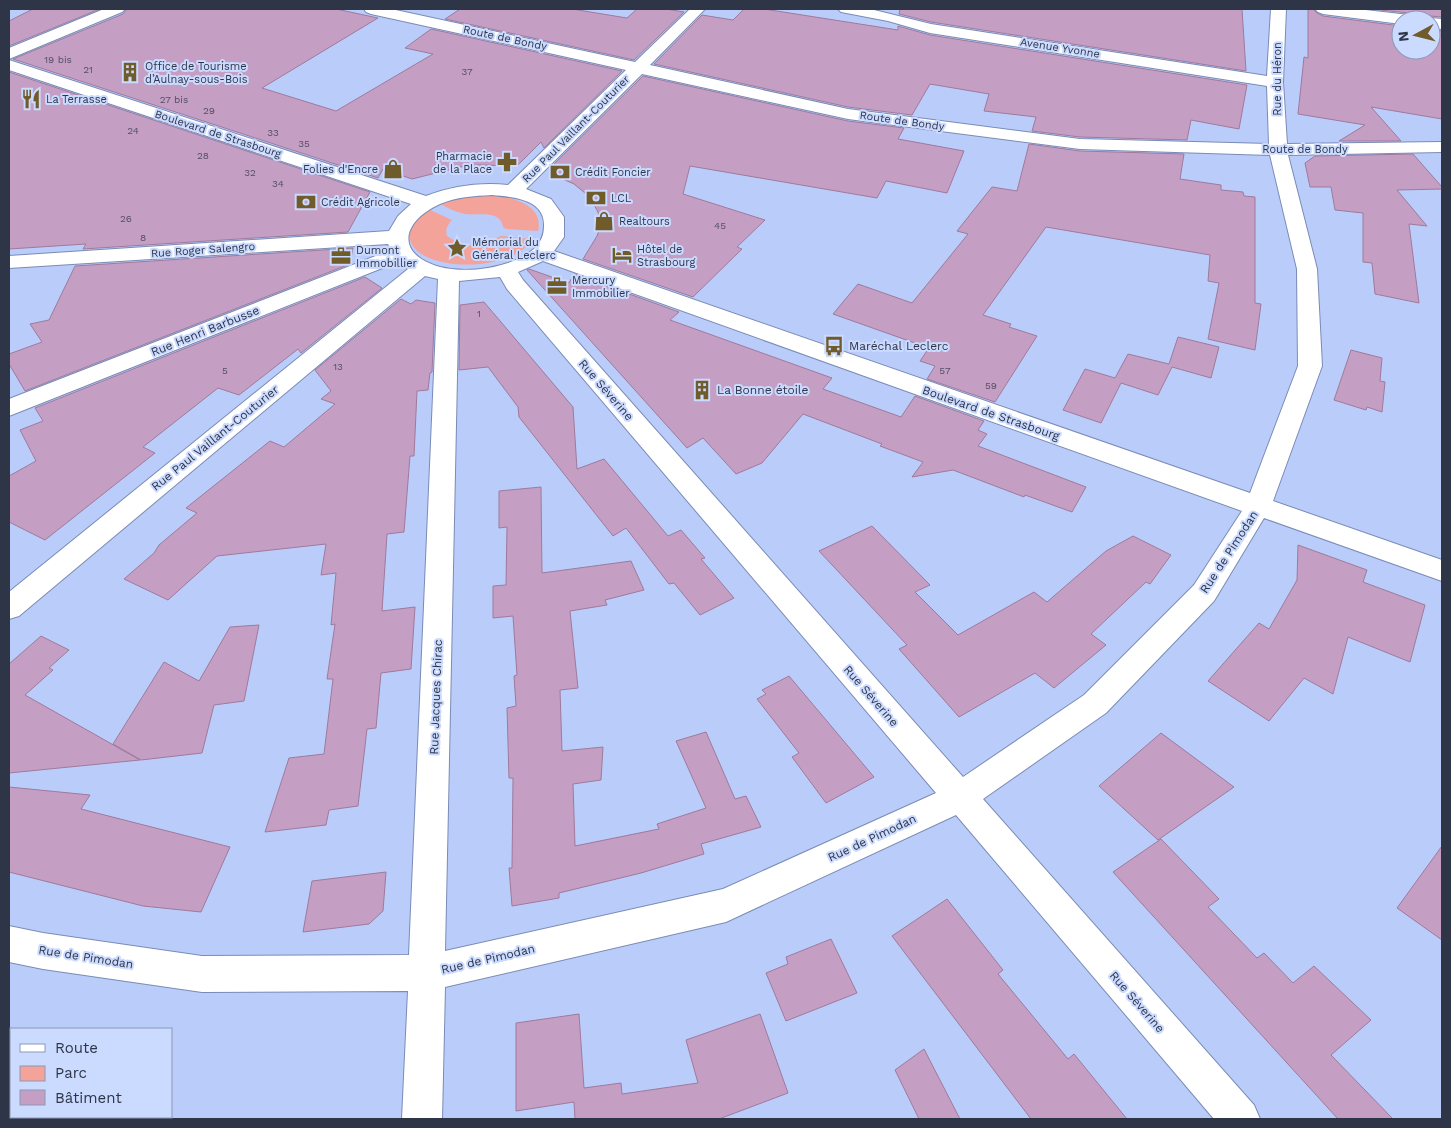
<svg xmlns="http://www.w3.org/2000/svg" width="1451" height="1128" font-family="'Work Sans',sans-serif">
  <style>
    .green { fill: #f3a399 }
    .building { fill: #c49ec3; stroke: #9e7a9d }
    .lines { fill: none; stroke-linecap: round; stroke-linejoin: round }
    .minor-casing { stroke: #7a8bb5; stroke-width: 2 }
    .minor { fill: #fff; fill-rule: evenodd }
    .labels { text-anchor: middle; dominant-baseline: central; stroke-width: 4; stroke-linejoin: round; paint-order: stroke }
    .number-label { font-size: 10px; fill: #544f66 }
    .far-street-label { font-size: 11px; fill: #2e3547; stroke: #cbdaff }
    .far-poi-label { font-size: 11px; fill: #2e3547; stroke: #cbdaff; text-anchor: start }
    .street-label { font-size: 12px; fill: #2e3547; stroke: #cbdaff }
    .poi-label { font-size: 12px; fill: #2e3547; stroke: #cbdaff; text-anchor: start }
  </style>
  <rect width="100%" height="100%" fill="#bacdfa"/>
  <path class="green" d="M484 194C504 196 545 201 538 231L506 229 503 227C500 209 478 216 465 214 456 212 447 208 439 203L454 198Z
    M428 209 452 220C447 226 445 229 447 236L460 244 469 245 480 244 501 236 534 239C496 287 361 262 428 209Z"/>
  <path class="building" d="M33 9H100L9 46V21Z
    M127 9H336L378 18 262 88 336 111 433 54 405 48 431 29 622 71 544 148 541 142 517 166 478 165 460 167 412 179 383 169 378 178 13 59 123 14Z
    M460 9H572L627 18 637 9H666L684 12 634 60 445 19Z
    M744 9H764L898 30V26L930 35 1247 85 1239 129 1191 120 1187 140 1080 137 1032 131 1036 117 984 111 989 94 930 84 912 115 848 107 654 64 702 15 733 20Z
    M900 9H1242L1246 71 931 22 899 14Z
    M1308 9H1313L1317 13 1323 16 1401 26V50H1431V30L1442 31V119L1371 107 1401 141H1339L1365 125 1298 114 1304 57 1308 58Z
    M1371 9H1442V17L1430 16 1419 20 1409 13Z
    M9 72 370 192 348 232 83 249 86 244 9 249Z
    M643 76 848 121 904 128 898 139 964 151 947 193 886 181 877 198 690 166 683 194 765 220 737 247 742 249 693 297 583 259 597 236 601 225 598 212 593 203 585 193 574 184 556 176 552 166Z
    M1029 144 1080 151 1184 154 1180 179 1221 185V190L1243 192 1244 196 1255 197V303L1261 304 1255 350 1208 339 1219 283 1208 281 1210 255 1046 227 983 315 1011 324 1009 327 1037 336 995 402 927 379 935 366 920 361 929 348 833 314 858 284 912 303 968 234 957 231 992 187 1017 191Z
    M1413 154 1442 187V189L1397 190 1427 226 1409 224 1419 303 1375 294 1372 263 1363 262V213L1335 210 1331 187H1310L1305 163 1315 156Z
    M353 248 350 264 25 391 9 364V354L42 342 30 324 49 320 75 266Z
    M529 269 569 283 574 274 679 312 670 320 832 378 823 389 901 417 915 396 984 421 978 430 987 434 978 446 1086 487 1072 512 1025 495 1024 497 953 470 912 477 923 462 880 446 882 444 803 414 762 463 736 474 703 438 687 448 527 270Z
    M365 277 382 288 301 353 298 349 239 395 218 388 143 447 155 453 45 540 9 522V476L36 461 20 430 43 421 35 408Z
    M401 299 411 304 416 300 435 303 432 372 430 373 428 390 417 391 414 456H410L404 532 387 534 382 611 415 607 411 669 381 673 376 728 367 729 358 806 329 810 326 825 265 832 289 758 324 754 333 679H327L335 624 331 625 336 573 321 575 326 544 217 556 168 600 124 579 154 553 159 545 197 513 186 508 270 441 284 447 335 404 321 399 331 391 315 370Z
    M484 302 573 407 577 469 604 459 668 536 681 530 705 558 701 559 734 598 700 615 674 583 669 584 626 528 613 536 519 417 518 407 488 367 459 370 460 305Z
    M1178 337 1219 347 1211 378 1172 367 1158 395 1121 383 1101 423 1063 410 1085 369 1115 378 1128 354 1169 364Z
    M1351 350 1382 358 1380 381 1385 382 1382 412 1367 407 1366 410 1334 400Z
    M541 487 542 573 631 561 644 590 605 600 607 605 570 611 578 688 560 690 562 751 603 747 601 780 573 784 575 846 659 829 657 824 706 808 676 741 706 732 735 799 746 796 761 827 701 844 704 854 641 873 559 893V898L512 906 509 868H512L513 778H509L507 708 516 706 514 676 517 675 513 616 493 618V586L506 585 507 527 499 528V491Z
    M872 526 930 585 915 592 958 635 1034 592 1047 602 1106 551 1133 536 1171 555 1150 584 1146 582 1091 634 1106 645 1054 688 1035 673 959 717 899 649 907 645 819 551Z
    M1298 545 1367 570 1363 582 1425 605 1410 662 1348 637 1333 694 1304 678 1269 721 1208 681 1259 623 1269 629 1297 580Z
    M259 625 244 701 214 705 202 753 141 760 113 744 164 662 199 681 230 627Z
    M41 636 69 650 49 668 53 670 25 695 140 760 9 773V664Z
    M789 676 874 777 826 803 792 757 799 753 757 699 766 694 762 690Z
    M1161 733 1234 787 1158 840 1099 786Z
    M9 787 90 795 81 809 230 847 201 912 143 906 9 872Z
    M1161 839 1219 899 1208 907 1257 958 1264 953 1293 983 1314 966 1371 1020 1331 1055 1393 1119H1338L1113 872Z
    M1442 846V940L1397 908Z
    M386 872 383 911 369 924 303 932 312 881Z
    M947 899 1003 970 998 974 1068 1059 1074 1054 1127 1119H1031L892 936Z
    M831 939 857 993 786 1021 766 973 788 964 786 957Z
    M579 1014 584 1088 621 1083 622 1094 698 1083 686 1040 760 1014 788 1093 719 1119H575L574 1102 516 1111V1023Z
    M924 1049 960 1119H919L895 1070Z"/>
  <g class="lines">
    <defs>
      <path id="minor" d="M104 9H125L122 12 9 59V48Z
        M364 9H391L635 62 690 9H705L650 65 848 109 1080 139 1269 144 1267 86 930 33 888 21 841 12 838 9H870L931 24 1267 76 1271 9H1286L1283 82 1287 144 1442 142V152L1288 155 1317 269 1322 366 1273 501 1442 560V581L1264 518 1214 601 1106 713 983 799 1254 1105 1260 1119H1214L956 815 726 922 445 987 442 1119H402L408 991 202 992 43 969 9 962V926L43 933 202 956 409 955 438 279 425 276 19 616 9 619V592L408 269 400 261 9 416V399L391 250 388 244 9 268V256L389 231 398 216 411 204 9 70V60L426 196C452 186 481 182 508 185L626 70 371 14 366 12ZM642 74 848 119 1080 149 1270 155 1297 269 1298 366 1250 493 554 251 564 237V217L551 199 526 189ZM492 195C513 197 545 199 544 226 544 235 541 242 534 249 511 268 468 274 440 267 394 254 402 221 440 204 456 197 474 196 492 195ZM543 261 1242 511 1194 585 1084 695 963 777 523 280 518 272ZM500 277 507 289 936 793 723 889 445 951 459 281Z
        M1315 9H1357L1409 15 1414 17 1417 20H1401V24L1323 14 1318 12Z
        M1431 18 1442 19V29L1431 28V20H1425Z"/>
    </defs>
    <use href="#minor" class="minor-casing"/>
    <use href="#minor" class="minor"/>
  </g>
  <defs>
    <symbol id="building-bare" viewBox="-9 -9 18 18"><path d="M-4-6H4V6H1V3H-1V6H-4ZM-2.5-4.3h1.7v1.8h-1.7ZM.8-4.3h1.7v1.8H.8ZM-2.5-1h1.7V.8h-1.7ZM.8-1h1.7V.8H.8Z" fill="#705c2b" stroke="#cbdaff" stroke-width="2.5" paint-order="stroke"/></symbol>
    <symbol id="restaurant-bare" viewBox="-9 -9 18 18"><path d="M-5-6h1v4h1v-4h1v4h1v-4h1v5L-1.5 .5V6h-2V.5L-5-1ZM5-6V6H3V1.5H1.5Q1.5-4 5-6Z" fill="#705c2b" stroke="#cbdaff" stroke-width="2.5" paint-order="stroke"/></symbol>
    <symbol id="pharmacy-bare" viewBox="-9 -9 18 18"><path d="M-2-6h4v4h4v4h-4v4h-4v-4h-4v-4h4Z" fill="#705c2b" stroke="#cbdaff" stroke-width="2.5" paint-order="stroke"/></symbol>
    <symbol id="shop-bare" viewBox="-9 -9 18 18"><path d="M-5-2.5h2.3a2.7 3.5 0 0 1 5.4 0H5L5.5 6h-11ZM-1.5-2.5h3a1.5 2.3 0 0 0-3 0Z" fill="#705c2b" stroke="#cbdaff" stroke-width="2.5" paint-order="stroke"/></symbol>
    <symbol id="bank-bare" viewBox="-9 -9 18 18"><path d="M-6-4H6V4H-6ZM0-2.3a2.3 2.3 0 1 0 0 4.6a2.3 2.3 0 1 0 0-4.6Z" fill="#705c2b" stroke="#cbdaff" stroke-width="2.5" paint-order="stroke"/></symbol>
    <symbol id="sight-bare" viewBox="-9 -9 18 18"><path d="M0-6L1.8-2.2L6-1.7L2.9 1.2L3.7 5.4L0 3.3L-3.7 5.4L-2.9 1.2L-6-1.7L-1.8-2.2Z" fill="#705c2b" stroke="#cbdaff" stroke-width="2.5" paint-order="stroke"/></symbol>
    <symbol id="hotel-bare" viewBox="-9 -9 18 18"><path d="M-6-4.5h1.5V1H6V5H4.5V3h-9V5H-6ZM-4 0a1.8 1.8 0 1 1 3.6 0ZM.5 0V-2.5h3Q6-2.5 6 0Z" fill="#705c2b" stroke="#cbdaff" stroke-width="2.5" paint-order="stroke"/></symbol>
    <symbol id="office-bare" viewBox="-9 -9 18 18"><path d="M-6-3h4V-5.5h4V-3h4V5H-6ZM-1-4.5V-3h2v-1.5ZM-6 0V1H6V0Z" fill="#705c2b" stroke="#cbdaff" stroke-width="2.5" paint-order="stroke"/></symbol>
    <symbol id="bus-bare" viewBox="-9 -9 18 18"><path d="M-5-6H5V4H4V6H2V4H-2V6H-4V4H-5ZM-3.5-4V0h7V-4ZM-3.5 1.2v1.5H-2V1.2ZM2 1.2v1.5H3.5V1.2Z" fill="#705c2b" stroke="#cbdaff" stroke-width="2.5" paint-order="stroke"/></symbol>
  </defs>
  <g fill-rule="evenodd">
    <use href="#building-bare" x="116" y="58" width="28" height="28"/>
    <use href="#restaurant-bare" x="17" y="85" width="28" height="28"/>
    <use href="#pharmacy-bare" x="493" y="148" width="28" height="28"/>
    <use href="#shop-bare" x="379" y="155" width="28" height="28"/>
    <use href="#bank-bare" x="546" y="158" width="28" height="28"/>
    <use href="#bank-bare" x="582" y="184" width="28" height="28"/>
    <use href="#bank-bare" x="292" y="188" width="28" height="28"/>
    <use href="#shop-bare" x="590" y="207" width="28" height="28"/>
    <use href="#sight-bare" x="443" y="234" width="28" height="28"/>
    <use href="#hotel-bare" x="608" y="241" width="28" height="28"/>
    <use href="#office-bare" x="327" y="242" width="28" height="28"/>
    <use href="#office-bare" x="543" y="272" width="28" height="28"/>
    <use href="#bus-bare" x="820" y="332" width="28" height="28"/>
    <use href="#building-bare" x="688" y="376" width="28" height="28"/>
  </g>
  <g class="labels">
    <g class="number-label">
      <text x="58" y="59">19 bis</text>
      <text x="88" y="69">21</text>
      <text x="467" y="71">37</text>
      <text x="174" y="99">27 bis</text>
      <text x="209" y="110">29</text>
      <text x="133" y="130">24</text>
      <text x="273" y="132">33</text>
      <text x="304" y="143">35</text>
      <text x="203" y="155">28</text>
      <text x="250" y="172">32</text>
      <text x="278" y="183">34</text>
      <text x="126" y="218">26</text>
      <text x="720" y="225">45</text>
      <text x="143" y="237">8</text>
      <text x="479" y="313">1</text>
      <text x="338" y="366">13</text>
      <text x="225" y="370">5</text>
      <text x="945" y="370">57</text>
      <text x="991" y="385">59</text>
    </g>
    <g class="far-street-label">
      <text transform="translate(505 38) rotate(12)">Route de Bondy</text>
      <text transform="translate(1060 48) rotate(9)">Avenue Yvonne</text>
      <text transform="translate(1277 79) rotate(-90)">Rue du Héron</text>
      <text transform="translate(902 121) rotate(8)">Route de Bondy</text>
      <text transform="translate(576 129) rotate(-45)">Rue Paul Vaillant-Couturier</text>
      <text transform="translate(218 134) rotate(18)">Boulevard de Strasbourg</text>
      <text x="1305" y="149">Route de Bondy</text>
      <text transform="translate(203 250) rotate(-4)">Rue Roger Salengro</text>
    </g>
    <g class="far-poi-label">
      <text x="145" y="66">Office de Tourisme<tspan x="145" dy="13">d’Aulnay-sous-Bois</tspan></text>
      <text x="46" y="99">La Terrasse</text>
      <text x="492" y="156" text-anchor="end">Pharmacie<tspan x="492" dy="13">de la Place</tspan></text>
      <text x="378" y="169" text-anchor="end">Folies d'Encre</text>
      <text x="575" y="172">Crédit Foncier</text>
      <text x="611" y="198">LCL</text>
      <text x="321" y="202">Crédit Agricole</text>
      <text x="619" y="221">Realtours</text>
      <text x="472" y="242">Mémorial du<tspan x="472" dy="13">Général Leclerc</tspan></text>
      <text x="637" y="249">Hôtel de<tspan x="637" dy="13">Strasbourg</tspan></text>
      <text x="356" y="250">Dumont<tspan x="356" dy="13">Immobillier</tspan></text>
      <text x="572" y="280">Mercury<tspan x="572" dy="13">Immobilier</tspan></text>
    </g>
    <g class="street-label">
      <text transform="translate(205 331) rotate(-22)">Rue Henri Barbusse</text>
      <text transform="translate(606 390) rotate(49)">Rue Séverine</text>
      <text transform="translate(991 413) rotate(19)">Boulevard de Strasbourg</text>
      <text transform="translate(215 438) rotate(-39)">Rue Paul Vaillant-Couturier</text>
      <text transform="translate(1229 552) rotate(-57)">Rue de Pimodan</text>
      <text transform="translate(871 696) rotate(49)">Rue Séverine</text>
      <text transform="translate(436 697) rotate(-88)">Rue Jacques Chirac</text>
      <text transform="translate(872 838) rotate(-25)">Rue de Pimodan</text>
      <text transform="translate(86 957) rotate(9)">Rue de Pimodan</text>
      <text transform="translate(488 959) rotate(-13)">Rue de Pimodan</text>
      <text transform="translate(1137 1002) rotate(49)">Rue Séverine</text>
    </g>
    <g class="poi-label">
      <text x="849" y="346">Maréchal Leclerc</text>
      <text x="717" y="390">La Bonne étoile</text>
    </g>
  </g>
  <rect width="1451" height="1128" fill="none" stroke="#2e3547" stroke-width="20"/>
  <rect x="10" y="1028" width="162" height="90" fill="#cbdaff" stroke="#8c98b5"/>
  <rect x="20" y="1044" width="25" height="8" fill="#ffffff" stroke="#8c98b5"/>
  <text x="55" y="1053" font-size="15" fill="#2e3547">Route</text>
  <rect x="20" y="1066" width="25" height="15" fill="#f3a399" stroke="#8c98b5"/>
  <text x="55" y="1078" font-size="15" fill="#2e3547">Parc</text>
  <rect x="20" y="1090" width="25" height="15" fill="#c49ec3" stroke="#8c98b5"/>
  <text x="55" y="1103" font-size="15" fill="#2e3547">Bâtiment</text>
  <g transform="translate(1416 35) rotate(263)"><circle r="24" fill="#cbdaff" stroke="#8c98b5"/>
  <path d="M0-4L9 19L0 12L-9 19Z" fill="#705c2b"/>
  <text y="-8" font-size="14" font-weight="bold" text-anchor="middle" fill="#2e3547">N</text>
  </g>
</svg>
